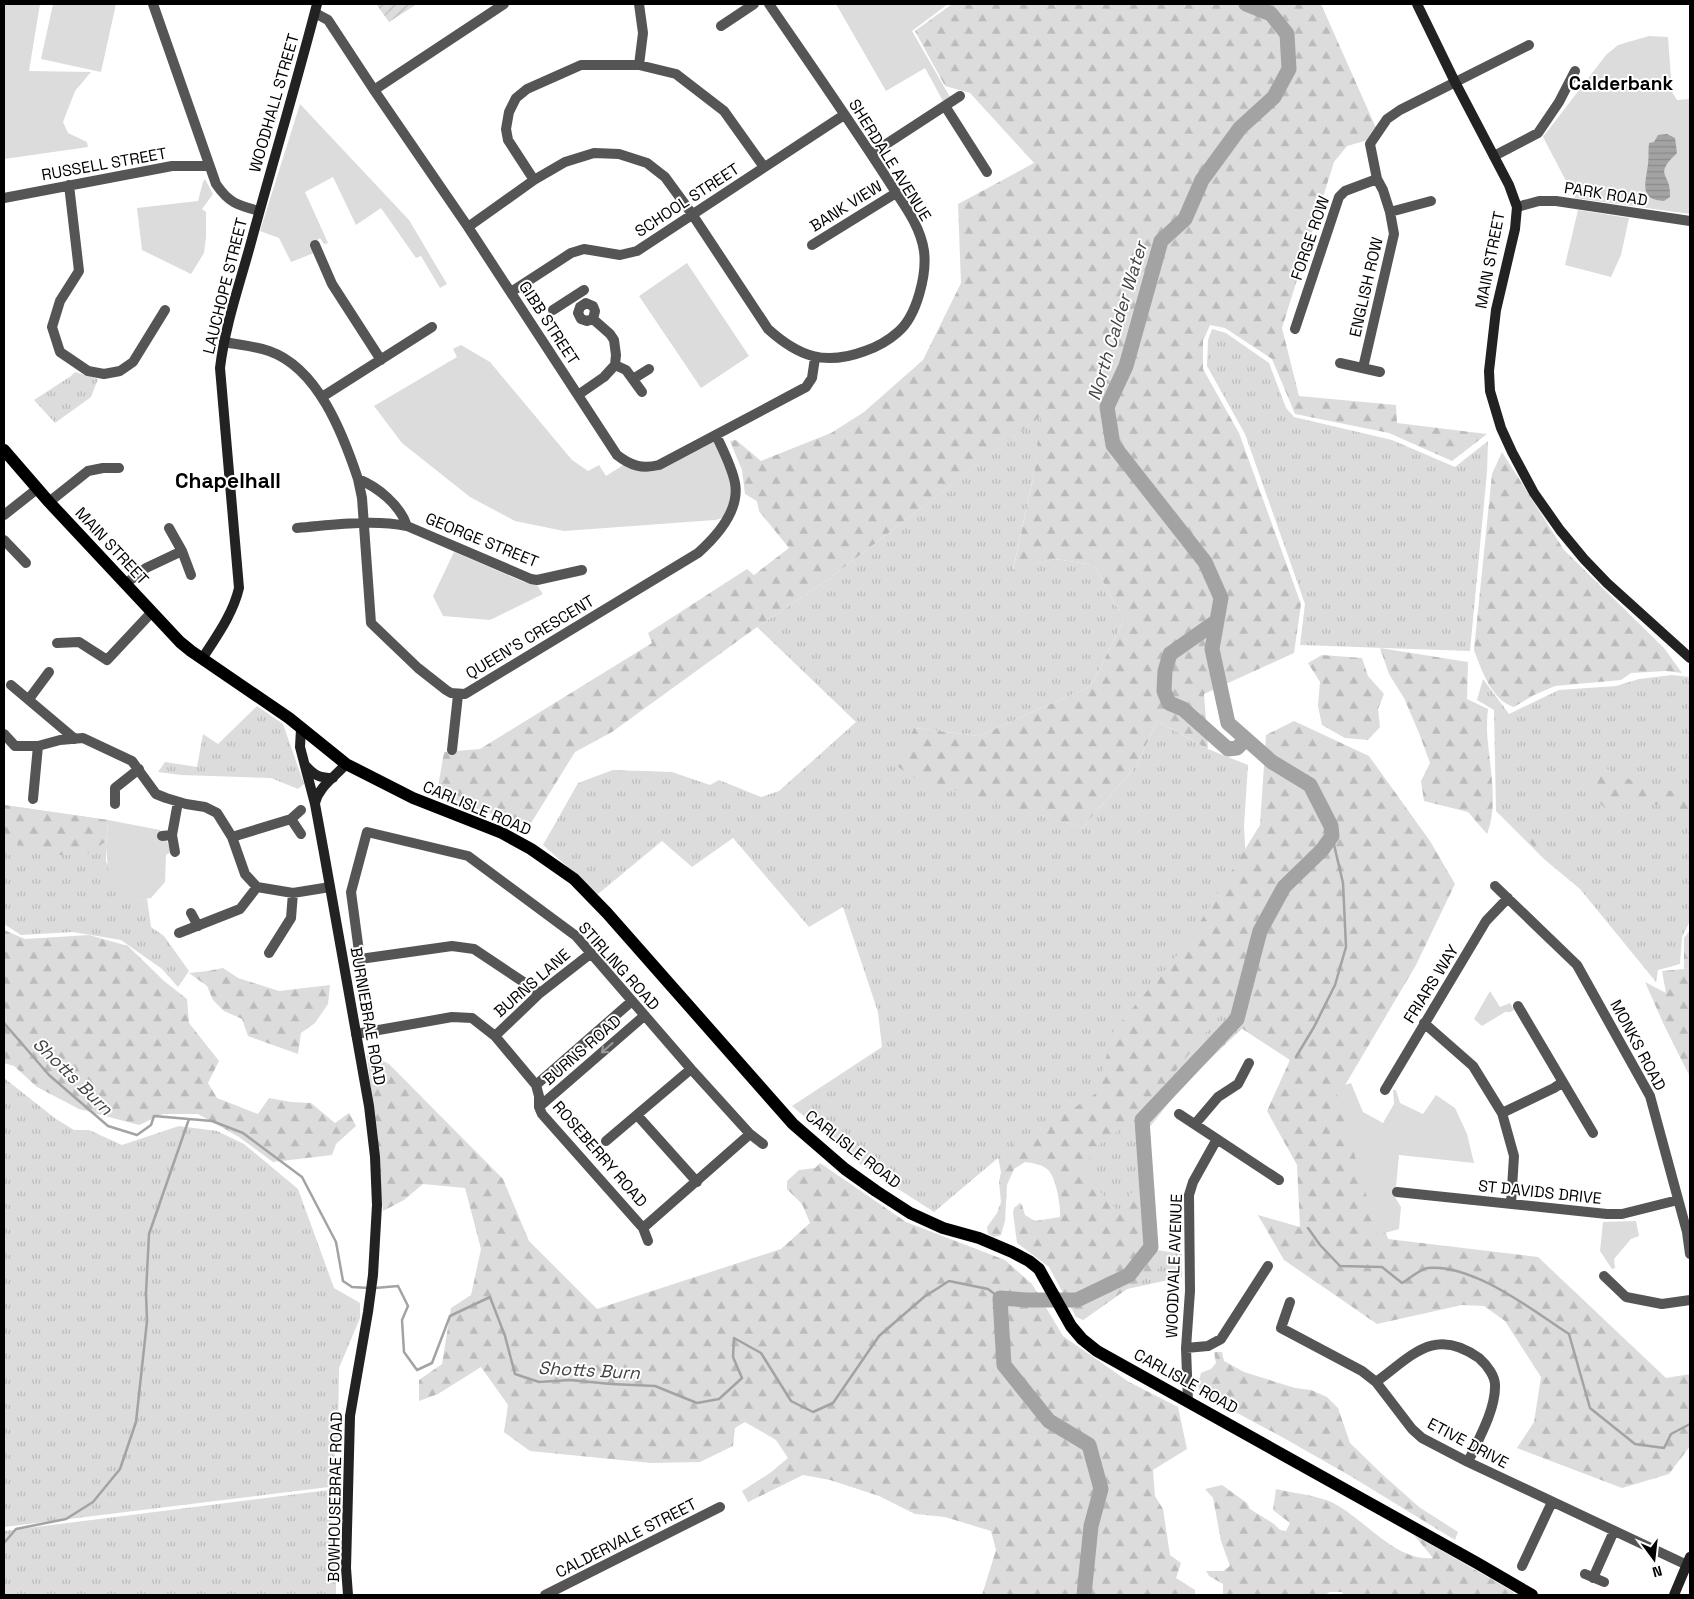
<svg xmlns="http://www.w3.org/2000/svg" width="1694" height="1599" font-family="'Space Grotesk',sans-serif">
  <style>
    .grass { fill: url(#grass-tufts) }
    .forest { fill: url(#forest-firs) }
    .park { fill: #dcdcdc }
    .garden { fill: url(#garden-furrows) }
    .water { fill: url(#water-rules) }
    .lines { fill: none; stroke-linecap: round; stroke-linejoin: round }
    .stream { stroke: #a3a3a3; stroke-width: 2.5 }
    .river { stroke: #a3a3a3; stroke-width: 15 }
    .street { stroke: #555; stroke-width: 10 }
    .secondary { stroke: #222; stroke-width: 10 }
    .primary { stroke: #000; stroke-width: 12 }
    .oneway { stroke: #999 }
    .labels { text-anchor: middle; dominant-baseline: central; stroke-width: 4; stroke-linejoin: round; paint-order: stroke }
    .street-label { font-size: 16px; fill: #000; stroke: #fff }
    .water-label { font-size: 18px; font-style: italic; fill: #444; stroke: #fff }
    .quarter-label { font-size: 19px; font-weight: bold; fill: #000; stroke: #fff }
    .district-label { font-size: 21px; font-weight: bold; fill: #000; stroke: #fff }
  </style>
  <defs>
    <pattern id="grass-tufts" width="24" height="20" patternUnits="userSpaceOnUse" patternTransform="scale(1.25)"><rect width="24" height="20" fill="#dcdcdc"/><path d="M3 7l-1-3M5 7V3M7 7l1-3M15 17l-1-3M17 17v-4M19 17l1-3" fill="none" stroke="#bbb"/></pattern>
    <pattern id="forest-firs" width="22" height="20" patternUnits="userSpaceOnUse" patternTransform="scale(1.25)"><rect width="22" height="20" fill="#dcdcdc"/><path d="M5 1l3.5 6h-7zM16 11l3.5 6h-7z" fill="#bbb"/></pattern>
    <pattern id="garden-furrows" width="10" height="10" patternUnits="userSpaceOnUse" patternTransform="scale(1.25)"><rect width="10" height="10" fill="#dcdcdc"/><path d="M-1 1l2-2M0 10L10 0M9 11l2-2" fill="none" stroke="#bbb"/></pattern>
    <pattern id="water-rules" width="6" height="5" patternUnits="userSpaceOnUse" patternTransform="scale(1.25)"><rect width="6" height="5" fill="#a3a3a3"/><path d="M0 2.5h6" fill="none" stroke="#8b8b8b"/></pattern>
  </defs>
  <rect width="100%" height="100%" fill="#fff"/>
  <path class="grass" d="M1212 329 1226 333 1269 363 1286 408 1294 417 1392 440 1455 467 1488 441 1487 472 1470 651 1300 645 1305 604 1245 434 1207 366 1208 340Z
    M75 372 98 379 91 397 55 423 34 400 71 376Z
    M1042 415 1034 474 1013 569 1055 559 1094 565 1124 620 1091 686 979 736 914 728 1017 808 1082 828 1137 765 1157 721 1208 749 1248 765 1244 826 1254 1017 1182 1086 1149 1128 1157 1250 1182 1254V1277L1127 1289 1083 1320 1069 1236 1042 1129 1017 1142 934 1212 861 1165 792 1106 882 1047 878 1012 843 907 809 927 733 838 692 867 662 841 598 894 543 845 578 783 613 770 672 772 710 785 719 780 761 797 779 791 856 722 757 627 826 581Z
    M1672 675 1690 677V921L1682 937 1680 964 1658 970 1656 982 1580 889 1544 859 1496 811 1494 710 1477 700 1483 679 1509 714 1559 690 1616 686 1639 679Z
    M257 706 283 724 304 784 298 789 271 778 181 775 158 772 165 762 197 767 203 734 218 744Z
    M4 805 108 820 106 846V862L134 900 147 898 151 927 164 936 189 971 178 987 162 969 121 940 73 932 21 935 4 924Z
    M4 1078 56 1119 74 1130H89L122 1145 179 1126 217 1131 244 1144 298 1189 334 1288 360 1303V1318L339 1368 338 1437 329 1487 4 1527Z
    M329 1490 336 1584V1595H4V1531Z"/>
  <path class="forest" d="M952 4H1321L1376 128 1368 140 1347 146 1334 162 1282 328 1299 396 1396 405 1397 423 1487 434 1452 461 1389 433 1295 414 1272 359 1225 328 1210 325 1203 341V369L1239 433 1301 604 1294 653 1204 694 1208 749 1157 721 1137 765 1082 828 914 778 897 766 914 728 979 736 1091 686 1124 620 1094 565 1055 559 1013 570 1034 474 1041 416 826 581 757 627 612 732 575 752 528 828 437 793 444 752 480 749 652 643 648 633 747 569 754 575 789 548 759 511 757 501 745 494 742 470 730 441 736 440 761 461 831 433 864 412 923 360 961 283 958 204 1034 163 970 93 945 86 915 31Z
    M1502 452 1564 550 1664 648 1682 673 1666 671 1631 673 1621 680 1555 686 1534 695 1514 707C1492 701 1481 669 1474 650L1492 474Z
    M1380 648 1468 662 1467 699 1488 709C1487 716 1487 725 1487 732 1489 764 1499 804 1487 834L1468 812 1424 801 1421 781 1430 763 1419 733 1404 698 1389 674Z
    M1322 655 1362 658 1368 676 1384 694 1378 709 1380 727 1368 740 1345 738 1322 725 1318 706 1320 682 1308 663Z
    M1294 721 1369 756 1430 841 1455 884 1416 965 1344 1087 1367 1178 1388 1239 1538 1257 1666 1378 1690 1374V1446L1669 1474 1622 1488 1517 1448 1534 1422 1541 1377 1505 1321 1484 1306 1462 1305 1377 1324 1284 1260 1258 1215 1300 1227 1297 1165 1267 1111 1290 1060 1244 1030 1222 1012 1140 1116 1101 1143 1092 1153 1086 1164 1087 1177 1122 1216 1131 1205 1130 1194 1144 1183 1146 1240 1143 1247 1155 1259 1160 1267 1151 1276 1127 1289 1083 1320 1076 1317 1049 1267 1017 1243 1013 1213 1014 1208 1020 1203 1022 1205 1025 1215 1035 1221 1060 1217C1061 1206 1056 1177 1048 1170 1042 1164 1032 1163 1025 1162L1014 1169 1007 1185 1005 1221 1001 1235 994 1237 988 1234 987 1227 997 1213 1001 1202 999 1182 1001 1172 998 1157 1017 1141 1042 1129 1098 1092 1112 1033 1187 943 1260 825 1266 735Z
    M1603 767 1644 786 1677 792 1690 798V819L1677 811 1649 802 1629 800 1615 808 1612 816 1591 793 1586 779Z
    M4 805 108 820 105 842 87 854 60 855 20 845 4 837Z
    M1524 833 1546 837V847L1541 854 1531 844Z
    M4 930 25 939 89 935 128 946 164 981 187 999 189 1023 219 1061 208 1083 217 1098 258 1114 269 1098 291 1102 311 1103 335 1123 349 1113 356 1126 336 1144 332 1155 273 1162 239 1137 198 1114H163L139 1125 79 1109 37 1087 14 1066 4 1063Z
    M1690 930V1077L1664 1025 1645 982 1666 993 1662 971 1684 969V938Z
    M223 968 238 978 279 991 330 985 328 1004 315 1023 301 1033 298 1054 248 1036 242 1019 224 1011 213 1000 207 986 189 973 208 971Z
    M367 1053 389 1064 503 1179 529 1241 597 1309 781 1249 810 1223 802 1204 787 1189V1181L799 1170 815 1168 820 1163 906 1222 1005 1260 1032 1284 1063 1336 1129 1382 1178 1407 1187 1449 1153 1470 1155 1496 1163 1509 1170 1555 1181 1563 1176 1578 1195 1590V1595H982L996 1550 991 1531 945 1517 915 1514 879 1496 830 1480 803 1475 748 1502 742 1491 770 1473 788 1458 776 1440 745 1422 735 1428 733 1446 700 1462 651 1463 530 1451 504 1432 508 1405 481 1367 438 1394 419 1401V1380L442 1364 451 1308 471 1295 481 1249 465 1188 423 1184 404 1200 383 1211Z
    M1214 1352H1222L1224 1361 1244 1372 1295 1388 1311 1390 1327 1397 1338 1408 1350 1443 1382 1474 1419 1507 1458 1532 1455 1540 1352 1477 1282 1437 1200 1393 1198 1384 1201 1373 1211 1369 1216 1363Z
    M1222 1485 1247 1503 1250 1509 1274 1524 1280 1530 1286 1531 1290 1523 1273 1510 1276 1489C1293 1493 1313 1495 1329 1501 1363 1516 1394 1562 1433 1558L1414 1535 1514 1592 1513 1595H1344L1342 1592H1330L1324 1595H1222L1223 1594V1584L1209 1576 1206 1571H1223L1230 1566 1221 1541 1213 1498 1205 1489Z"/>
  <path class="park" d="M4 4H40L29 71 91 72 75 91 63 122 68 133 87 142 88 147 4 159Z
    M53 4H116L101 72 41 59Z
    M836 4H948L912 31 950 97 943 101 925 68 886 91Z
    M1649 36 1668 37 1672 92 1677 100 1690 99V214L1575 198 1543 137 1606 55 1618 45Z
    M300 104 409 220 447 284 440 288 421 256 416 258 381 208 356 225 333 177 305 192 328 243 324 244 320 238 311 245 314 253 291 262 279 238 260 231Z
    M205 179 213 194 202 209 206 212V237L204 253 191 274 142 250 137 208 198 201 203 182Z
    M1578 210 1629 218 1621 255 1611 277 1565 265Z
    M687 263 749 356 701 388 639 296Z
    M461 345 490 362 572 460 588 471 599 465 606 476 625 464 641 468 715 438 733 483 727 517 715 520 564 531 515 521 470 497 402 443 374 406 457 357 453 349Z
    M454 552 524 582 536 584 543 594 490 620 443 616 433 596Z
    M108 820 160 830V838L167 841 171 852 166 855 165 882 151 898 134 900 109 881 106 846Z
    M1490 991 1500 1007 1510 1003 1514 1010 1510 1012H1505L1482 1026 1474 1019Z
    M1351 1083 1363 1112 1383 1123 1394 1104 1393 1090H1396L1400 1103 1423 1114 1436 1095 1455 1108 1467 1134 1474 1163 1399 1155 1395 1197 1401 1207 1399 1229 1378 1235 1335 1088Z
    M1636 1221 1639 1236 1631 1239 1614 1259 1615 1268 1612 1269 1600 1251 1603 1222Z"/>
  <path class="garden" d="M376 4H417L389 22Z"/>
  <path class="water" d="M1667 134 1675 138 1677 153C1652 177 1672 172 1670 197L1664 201C1638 200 1646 182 1648 164 1649 157 1648 150 1649 143L1654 142 1658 135Z"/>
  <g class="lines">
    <path class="stream" d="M4 1023 49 1075 108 1126 137 1135 151 1125 154 1116 212 1121 243 1133 302 1177 336 1242 343 1281 352 1287 369 1288
      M1296 1057 1314 1027 1335 985 1346 947 1343 883 1332 836
      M1308 1228 1320 1245 1340 1266 1382 1267 1402 1283C1409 1279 1420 1269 1428 1268 1474 1264 1532 1310 1569 1334L1590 1408 1635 1444 1664 1448 1671 1434 1690 1424
      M375 1288 398 1286 408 1306 402 1320 404 1352 417 1370 432 1363 450 1316 490 1297 505 1336 515 1374 539 1382 570 1380 611 1384 655 1386 697 1403 719 1399 742 1378 733 1357 734 1338 761 1353 791 1401 813 1412 833 1403 879 1336 924 1297 949 1281 988 1289 1000 1298
      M4 1543 16 1529 66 1519 93 1502 120 1469 136 1422 147 1321 146 1293 149 1234 189 1119"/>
    <path class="river" d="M1217 621 1170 654 1165 671 1164 691 1169 703 1183 709 1228 749 1237 748 1246 739
      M1084 1595 1091 1526 1101 1489 1089 1445 1049 1421 1004 1365 1000 1298 1027 1300H1077L1129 1275 1151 1247 1142 1120 1237 1019 1260 931 1284 887 1322 850 1332 836 1331 826 1310 785 1272 762 1228 723 1212 649 1221 598 1205 562 1113 445 1107 407 1126 366 1161 241 1185 219 1202 180 1240 128 1274 97 1289 69 1287 34 1271 14 1246 4"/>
    <path class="street" d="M153 4 216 184C229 203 237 205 259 211
      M315 13 328 20 374 90 468 227 617 455C631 466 642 469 659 465L806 387 812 378 815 358
      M721 26 754 4
      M639 65 643 33 639 4
      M374 90 504 4
      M945 106 987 172
      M871 154 960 96
      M1494 156 1538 133 1559 102 1575 71
      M534 180 508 140 506 129 509 112 516 98 527 89 581 65H639L676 74 724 111 764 167
      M69 185 79 271 60 301 52 327 60 352 88 371 104 374 120 371 133 362 165 310
      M4 198 172 166H209
      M1517 207 1539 201H1556L1690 221
      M1390 212 1431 201
      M468 227 534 180 565 162 594 153 619 154 647 163 665 177 692 214 768 329C799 357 825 366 865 351 877 347 889 340 898 332 917 316 927 274 924 251 920 223 900 200 886 177 848 118 808 61 769 4
      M315 245 332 284 381 360
      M812 245 896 193
      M511 292 571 253 584 249 620 255 637 251 844 115
      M553 310 584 290
      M1295 329 1339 197 1345 191 1377 179
      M224 342C239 345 255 346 269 351 318 368 343 434 358 479 378 487 400 505 407 526L531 579 537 580 582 570
      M1340 363 1380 372
      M615 365 626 370 642 392
      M1363 368 1394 234 1390 212 1383 190 1377 179 1370 144 1387 119 1400 110 1529 45
      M633 379 649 369
      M578 395 604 377 615 365 616 355 614 340 610 334 593 319 587 321 581 319 578 313 580 307 586 303 593 306 595 311 593 319
      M322 397 432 327
      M358 479 362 498 371 623 418 668 446 690 451 693 465 694 698 553C717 536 740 510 735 483 732 467 723 450 716 435
      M49 502 88 471 103 468H119
      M4 515 37 489
      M169 528 182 551
      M297 528C334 525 371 519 407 526
      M4 540 26 563
      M125 584 146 568 182 551 191 575
      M57 643 79 642 107 660 151 613
      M11 685 75 739
      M29 699 49 672
      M4 734 15 746H38L60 740 83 738 132 761 156 794 166 798 186 804 205 807 217 813 232 837 245 874 257 887 293 893 330 887
      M452 750 458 695
      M33 799 38 746
      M115 804V788L139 769
      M301 810 291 819 301 834
      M162 836 172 835
      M232 837 291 819
      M175 852 172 835 178 802
      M1495 886 1577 965 1650 1096 1687 1232 1690 1254
      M191 913 198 926
      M179 933 240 909 257 887
      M269 953 291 918 293 893
      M540 993 474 949 452 946 360 959 351 892 367 832 468 856 576 936 691 1069 750 1134 763 1144
      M1518 1006 1593 1133
      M1424 1023 1473 1066 1502 1113 1514 1156 1511 1204
      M356 1034 452 1017 472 1018 495 1036 536 1085 539 1096V1107L542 1114 643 1228 648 1241
      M495 1036 540 993 590 954
      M536 1085 632 1001
      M1385 1090 1486 921 1508 898
      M539 1107 644 1016
      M1502 1113 1554 1088 1563 1082
      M1179 1114 1279 1180
      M637 1115 697 1182
      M1195 1124 1218 1097 1238 1084 1249 1063
      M606 1141 691 1069
      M1397 1192 1607 1214H1622L1678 1200
      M643 1228 750 1134
      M1604 1276 1626 1297 1662 1304 1690 1300
      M1290 1302 1281 1328 1362 1371 1376 1382 1412 1429 1422 1438 1468 1462 1687 1565
      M1186 1348 1208 1346 1221 1339 1268 1266
      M1376 1382C1412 1356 1434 1326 1479 1358 1487 1365 1496 1377 1495 1387 1495 1411 1478 1440 1468 1462
      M1188 1401 1186 1348 1190 1291 1189 1195 1193 1182 1217 1139
      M1522 1566 1552 1502
      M1585 1574 1604 1582
      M1593 1578 1614 1531
      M545 1595 720 1507"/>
    <path class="secondary" d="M1417 4 1455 82 1509 185 1517 207 1515 229 1496 310 1489 371 1490 391 1501 428 1512 452 1534 493 1560 530 1584 559 1607 583 1690 658
      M202 659C216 637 233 614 239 588L220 368C225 326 239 286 250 246 272 165 296 85 317 4
      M301 729 300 747 315 804 324 853 369 1106 375 1157 377 1205 373 1275 368 1312 350 1416 346 1568 348 1595
      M306 766C315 776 320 778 333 778
      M315 803C319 786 335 777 346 764
      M1674 1595 1690 1557"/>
    <path class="primary" d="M4 450 49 502 180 642 191 651 289 718 346 764 413 798 502 833 531 849 574 879 607 913 793 1124 845 1169 876 1191 910 1213 943 1228 979 1238 1012 1252 1029 1261 1039 1269 1044 1278 1071 1326 1082 1339 1097 1351 1477 1563 1532 1595"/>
  </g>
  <defs><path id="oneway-shaft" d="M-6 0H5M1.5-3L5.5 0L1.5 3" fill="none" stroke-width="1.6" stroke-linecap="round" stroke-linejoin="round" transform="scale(1.25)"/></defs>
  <use class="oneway" href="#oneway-shaft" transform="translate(607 1048) rotate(139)"/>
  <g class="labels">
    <g class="street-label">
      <text transform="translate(274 103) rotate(-74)">WOODHALL STREET</text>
      <text transform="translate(890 160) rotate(58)">SHERDALE AVENUE</text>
      <text transform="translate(104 164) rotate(-10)">RUSSELL STREET</text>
      <text transform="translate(1606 194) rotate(9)">PARK ROAD</text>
      <text transform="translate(687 200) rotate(-33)">SCHOOL STREET</text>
      <text transform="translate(846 206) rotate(-32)">BANK VIEW</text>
      <text transform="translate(1310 238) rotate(-71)">FORGE ROW</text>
      <text transform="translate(1490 260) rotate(-79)">MAIN STREET</text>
      <text transform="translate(225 286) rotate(-76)">LAUCHOPE STREET</text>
      <text transform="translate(1366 287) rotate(-77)">ENGLISH ROW</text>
      <text transform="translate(549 323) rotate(57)">GIBB STREET</text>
      <text transform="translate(482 540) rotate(22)">GEORGE STREET</text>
      <text transform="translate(112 546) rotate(47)">MAIN STREET</text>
      <text transform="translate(530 637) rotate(-31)">QUEEN'S CRESCENT</text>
      <text transform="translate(477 808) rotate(23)">CARLISLE ROAD</text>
      <text transform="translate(619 966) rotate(48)">STIRLING ROAD</text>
      <text transform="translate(532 983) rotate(-41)">BURNS LANE</text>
      <text transform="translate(1431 984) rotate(-58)">FRIARS WAY</text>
      <text transform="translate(368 1016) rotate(80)">BURNIEBRAE ROAD</text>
      <text transform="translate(1638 1045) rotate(62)">MONKS ROAD</text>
      <text transform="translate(582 1050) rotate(-41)">BURNS ROAD</text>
      <text transform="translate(853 1149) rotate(38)">CARLISLE ROAD</text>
      <text transform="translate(600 1154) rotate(49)">ROSEBERRY ROAD</text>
      <text transform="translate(1540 1192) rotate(6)">ST DAVIDS DRIVE</text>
      <text transform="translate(1174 1266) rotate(-88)">WOODVALE AVENUE</text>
      <text transform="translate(1186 1381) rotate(29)">CARLISLE ROAD</text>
      <text transform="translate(1468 1443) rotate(28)">ETIVE DRIVE</text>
      <text transform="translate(335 1497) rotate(-89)">BOWHOUSEBRAE ROAD</text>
      <text transform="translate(626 1538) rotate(-27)">CALDERVALE STREET</text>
    </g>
    <g class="water-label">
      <text transform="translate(1117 321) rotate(-73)">North Calder Water</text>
      <text transform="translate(73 1076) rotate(44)">Shotts Burn</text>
      <text transform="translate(589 1370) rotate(3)">Shotts Burn</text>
    </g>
    <g class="quarter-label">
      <text x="1621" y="83">Calderbank</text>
    </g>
    <g class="district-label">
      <text x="228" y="480">Chapelhall</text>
    </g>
  </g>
  <rect width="1694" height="1599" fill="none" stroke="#000000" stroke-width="10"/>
  <g transform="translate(1654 1559) rotate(165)" stroke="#ffffff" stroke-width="4" paint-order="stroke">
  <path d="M0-4L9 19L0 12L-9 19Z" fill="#000000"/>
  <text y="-8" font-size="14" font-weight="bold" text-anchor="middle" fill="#000000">N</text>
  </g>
</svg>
